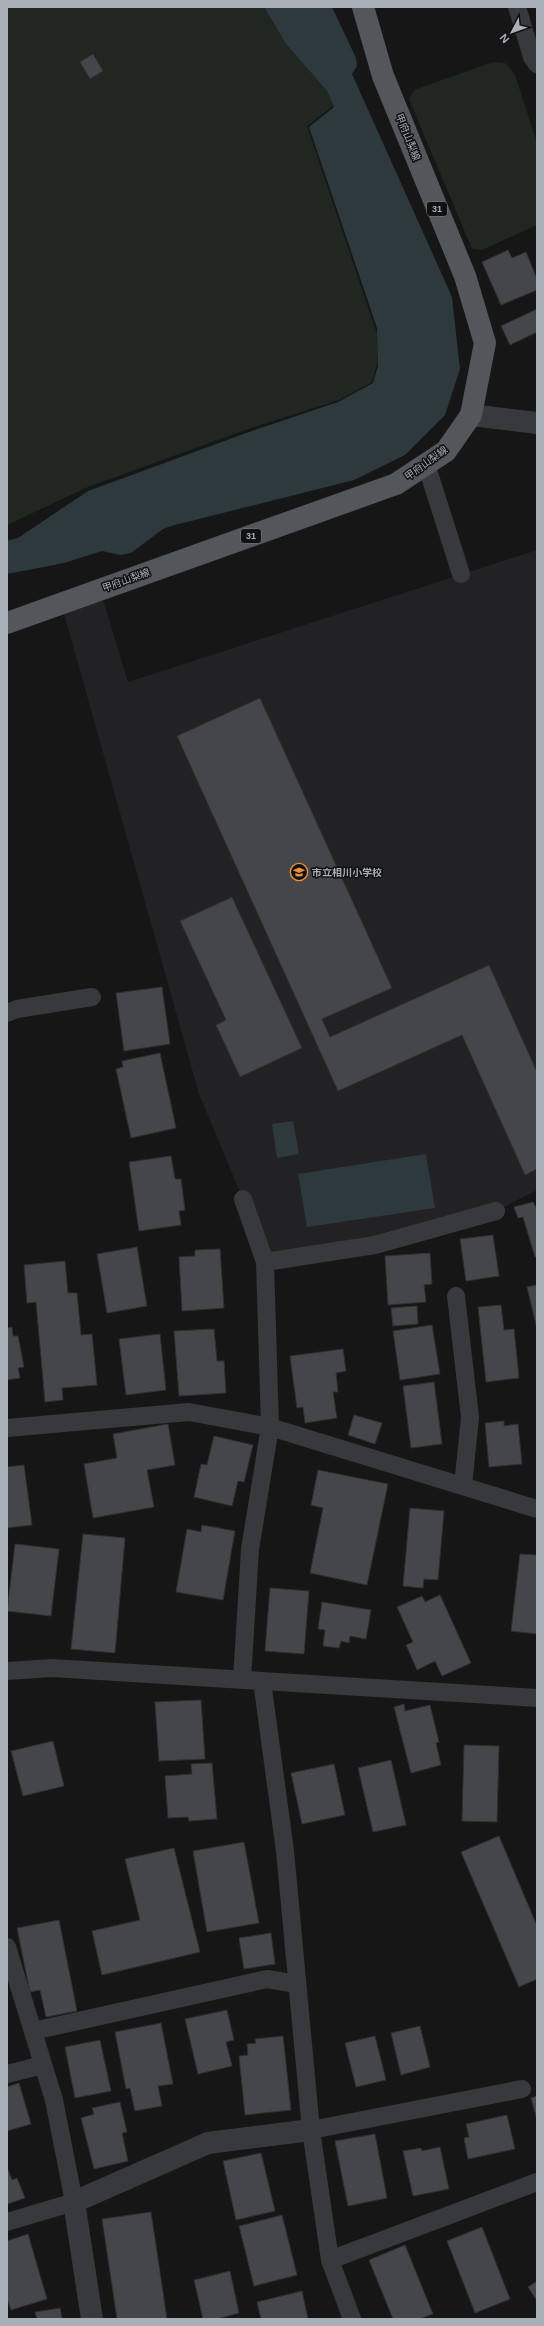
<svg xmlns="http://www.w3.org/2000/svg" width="544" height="2326" font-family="Arial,'Noto Sans JP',sans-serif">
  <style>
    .built { fill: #222224 }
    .green { fill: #202720 }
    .water { fill: #2e393d }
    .building { fill: #45464a; stroke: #303033 }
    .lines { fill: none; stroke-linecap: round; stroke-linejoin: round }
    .service { stroke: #37393c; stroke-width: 18 }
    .minor { stroke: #37393c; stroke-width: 22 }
    .primary { stroke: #53565b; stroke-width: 22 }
    .labels { text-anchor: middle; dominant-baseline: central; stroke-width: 3; stroke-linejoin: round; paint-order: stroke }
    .shield { fill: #111112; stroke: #7b8086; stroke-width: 1 }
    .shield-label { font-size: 9px; font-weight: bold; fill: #a8afb7 }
    .street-label { font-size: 10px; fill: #a8afb7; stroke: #111112 }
    .poi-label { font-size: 10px; font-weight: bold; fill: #a8afb7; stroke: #111112; text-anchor: start }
  </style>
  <rect width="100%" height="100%" fill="#161617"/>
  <path class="built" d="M537 550V1190L496 1211 265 1262 243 1199 199 1094 61 603 100 590 128 682Z"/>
  <path class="green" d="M7 7H264L286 44 327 91 333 106 307 126 378 337 377 364 372 382 339 400 248 429 88 487 7 525Z
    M493 62 505 63 515 75 537 143V225L482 250 472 249 409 99 414 90Z"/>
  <path class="water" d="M264 7H332L356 58 357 66 352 74 452 297 460 369 445 415 405 455 354 480 171 526 163 529 131 553 121 555 102 551 64 563 7 574V541L18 538 88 491 249 432 338 402 373 383 378 366 377 328 309 127 334 107 327 91 286 44Z
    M293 1121 299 1154 277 1158 272 1124Z
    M426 1154 435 1208 307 1227 298 1174Z"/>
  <path class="building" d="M93 54 103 71 90 79 80 62Z
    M508 250 512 258 526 252 537 279V290L501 305 482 262Z
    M537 309V332L510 345 501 326Z
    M260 698 392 988 322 1019 330 1037 489 965 537 1072V1169L525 1175 462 1035 338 1091 177 736Z
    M232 897 302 1048 240 1077 216 1025 226 1020 180 921Z
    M162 987 170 1044 124 1051 116 993Z
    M160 1053 176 1128 131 1138 116 1069 123 1067 122 1061Z
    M171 1156 175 1179H181L185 1210 179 1211 181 1225 139 1231 129 1162Z
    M533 1202 537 1209V1257H535L523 1217 518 1218 514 1207Z
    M493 1235 499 1276 466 1281 460 1239Z
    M137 1247 147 1306 107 1313 97 1254Z
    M220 1249 224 1308 182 1311 179 1257 195 1256V1250Z
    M430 1253 432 1284 424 1285 426 1302 388 1305 385 1256Z
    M65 1261 68 1293H77L81 1335 92 1334 97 1385 62 1388 63 1400 45 1402 36 1302 27 1303 24 1265Z
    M537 1285V1329L527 1287Z
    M501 1305 504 1330 514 1329 519 1378 486 1382 478 1307Z
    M417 1306 418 1324 393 1326 391 1308Z
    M432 1325 440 1374 400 1380 393 1331Z
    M12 1327 13 1336H18L24 1367 18 1368 20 1378 7 1380V1328Z
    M214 1329 217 1361H224L226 1393 179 1396 174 1331Z
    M160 1334 166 1390 126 1395 119 1339Z
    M343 1349 346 1371 336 1373 338 1392H333L337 1418 305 1423 303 1407 297 1408 290 1356Z
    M434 1382 442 1444 411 1448 403 1386Z
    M354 1415 382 1423 375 1444 348 1435Z
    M504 1421V1426L518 1424 522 1464 489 1467 485 1423Z
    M168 1424 175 1465 147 1470 154 1507 93 1518 84 1464 117 1458 113 1434Z
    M214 1436 253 1445 244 1482 238 1481 232 1506 194 1497 201 1464 207 1465Z
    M24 1465 32 1525 7 1528V1467Z
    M318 1470 388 1484 367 1585 310 1573 323 1508 311 1505Z
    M410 1508 444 1511 438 1580 424 1579 423 1588 403 1586Z
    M202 1525 235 1531 223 1600 176 1592 187 1529 201 1532Z
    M83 1534 125 1538 115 1653 71 1649Z
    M15 1544 59 1549 51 1616 7 1611Z
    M520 1554 537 1555V1634L511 1631Z
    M270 1588 309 1591 304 1654 265 1651Z
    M440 1595 471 1663 442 1676 435 1661 417 1670 406 1645 413 1642 397 1607 422 1596 425 1602Z
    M322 1602 371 1610 366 1639 350 1636 349 1643 341 1641 339 1648 323 1646 325 1630 318 1629Z
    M201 1700 205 1759 159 1761 155 1702Z
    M404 1704 405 1711 430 1705 439 1742 436 1743 441 1765 411 1773 394 1707Z
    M53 1741 64 1786 23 1796 11 1751Z
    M464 1745 499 1746 497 1822 462 1821Z
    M391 1760 406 1825 373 1832 358 1768Z
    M212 1763 217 1819 189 1821 188 1817 168 1818 165 1776 192 1774 191 1764Z
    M334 1764 345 1815 302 1824 291 1773Z
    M499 1836 537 1926V1979L519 1987 461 1852Z
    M244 1842 259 1923 207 1932 193 1851Z
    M174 1848 200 1952 102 1975 92 1931 140 1920 125 1859Z
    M59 1920 77 2011 46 2017 40 1990 30 1992 17 1928Z
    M271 1933 275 1964 244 1969 239 1938Z
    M227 2010 234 2040 226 2042 232 2066 198 2074 185 2019Z
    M161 2023 173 2084 158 2086 162 2106 135 2111 130 2088 126 2089 115 2032Z
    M420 2026 430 2067 401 2075 391 2033Z
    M283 2036 291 2110 245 2115 239 2056 248 2055 247 2044 256 2043 255 2039Z
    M375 2036 386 2080 356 2087 345 2043Z
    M100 2040 111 2091 75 2098 65 2047Z
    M19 2083 31 2124 7 2131V2087Z
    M537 2096V2120L531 2098Z
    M120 2102 127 2132 122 2133 128 2161 94 2169 81 2118 94 2114 92 2108Z
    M507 2115 515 2149 468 2159 464 2138 469 2137 466 2124Z
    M375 2134 387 2198 348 2206 335 2141Z
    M440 2147 449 2189 413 2196 403 2151 421 2148 422 2151Z
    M261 2153 275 2211 236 2220 223 2161Z
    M7 2167 12 2180 17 2178 25 2198 7 2204Z
    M151 2212 167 2319H117L102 2219Z
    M282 2215 297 2275 254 2286 239 2226Z
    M482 2227 510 2299 475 2313 447 2241Z
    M28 2234 47 2299 11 2310 7 2299V2241Z
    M405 2245 433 2314 419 2319H393L369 2260Z
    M230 2271 239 2313 217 2319H203L194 2280Z
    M537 2281V2301L528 2287Z
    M302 2291 308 2319H261L257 2302Z
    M60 2308 62 2319H37L35 2312Z"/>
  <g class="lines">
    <path class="service" d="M517 7 532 57 537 64
      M426 464 461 574
      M7 1013 17 1009 92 997
      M265 1262 375 1245 496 1211
      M456 1296 470 1417 463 1486
      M7 1428 189 1412 270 1427 537 1509
      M7 1671 52 1668 537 1698
      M242 1680 250 1549 270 1427 265 1262 243 1199
      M262 1681 285 1851 311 2130 330 2260 352 2319
      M7 1947 54 2100 74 2202 7 2222
      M33 2031 267 1979 297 1984
      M7 2074 43 2065
      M311 2130 522 2089
      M330 2260 537 2182"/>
    <path class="minor" d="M471 415 537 423
      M92 2319 74 2202 208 2143 311 2130"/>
    <path class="primary" d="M7 623 396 484 446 451 471 415 485 343 465 276 383 76 363 7"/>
  </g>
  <defs>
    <symbol id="school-ring" viewBox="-11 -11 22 22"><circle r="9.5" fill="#111112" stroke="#ea913b" stroke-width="1.5"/><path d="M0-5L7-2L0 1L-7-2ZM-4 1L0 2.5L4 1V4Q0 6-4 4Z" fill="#ea913b"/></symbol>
  </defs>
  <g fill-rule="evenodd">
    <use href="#school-ring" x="289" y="862" width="20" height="20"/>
  </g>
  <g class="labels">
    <g class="shield">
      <rect x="427" y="202" width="20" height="14" rx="3"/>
      <rect x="241" y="529" width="20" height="14" rx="3"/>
    </g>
    <g class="shield-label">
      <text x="437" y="209">31</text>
      <text x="251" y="536">31</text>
    </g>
    <g class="street-label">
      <text transform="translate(408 137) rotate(68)">甲府山梨線</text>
      <text transform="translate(426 463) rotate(-36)">甲府山梨線</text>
      <text transform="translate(126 580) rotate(-20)">甲府山梨線</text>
    </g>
    <g class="poi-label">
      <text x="312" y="872">市立相川小学校</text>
    </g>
  </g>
  <rect width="544" height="2326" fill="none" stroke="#a8afb7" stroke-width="16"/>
  <g transform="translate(512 32) rotate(229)" stroke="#111112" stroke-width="3" paint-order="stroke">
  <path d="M0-3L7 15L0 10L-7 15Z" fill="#a8afb7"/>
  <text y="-6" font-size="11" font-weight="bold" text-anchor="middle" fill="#a8afb7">N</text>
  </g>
</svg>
